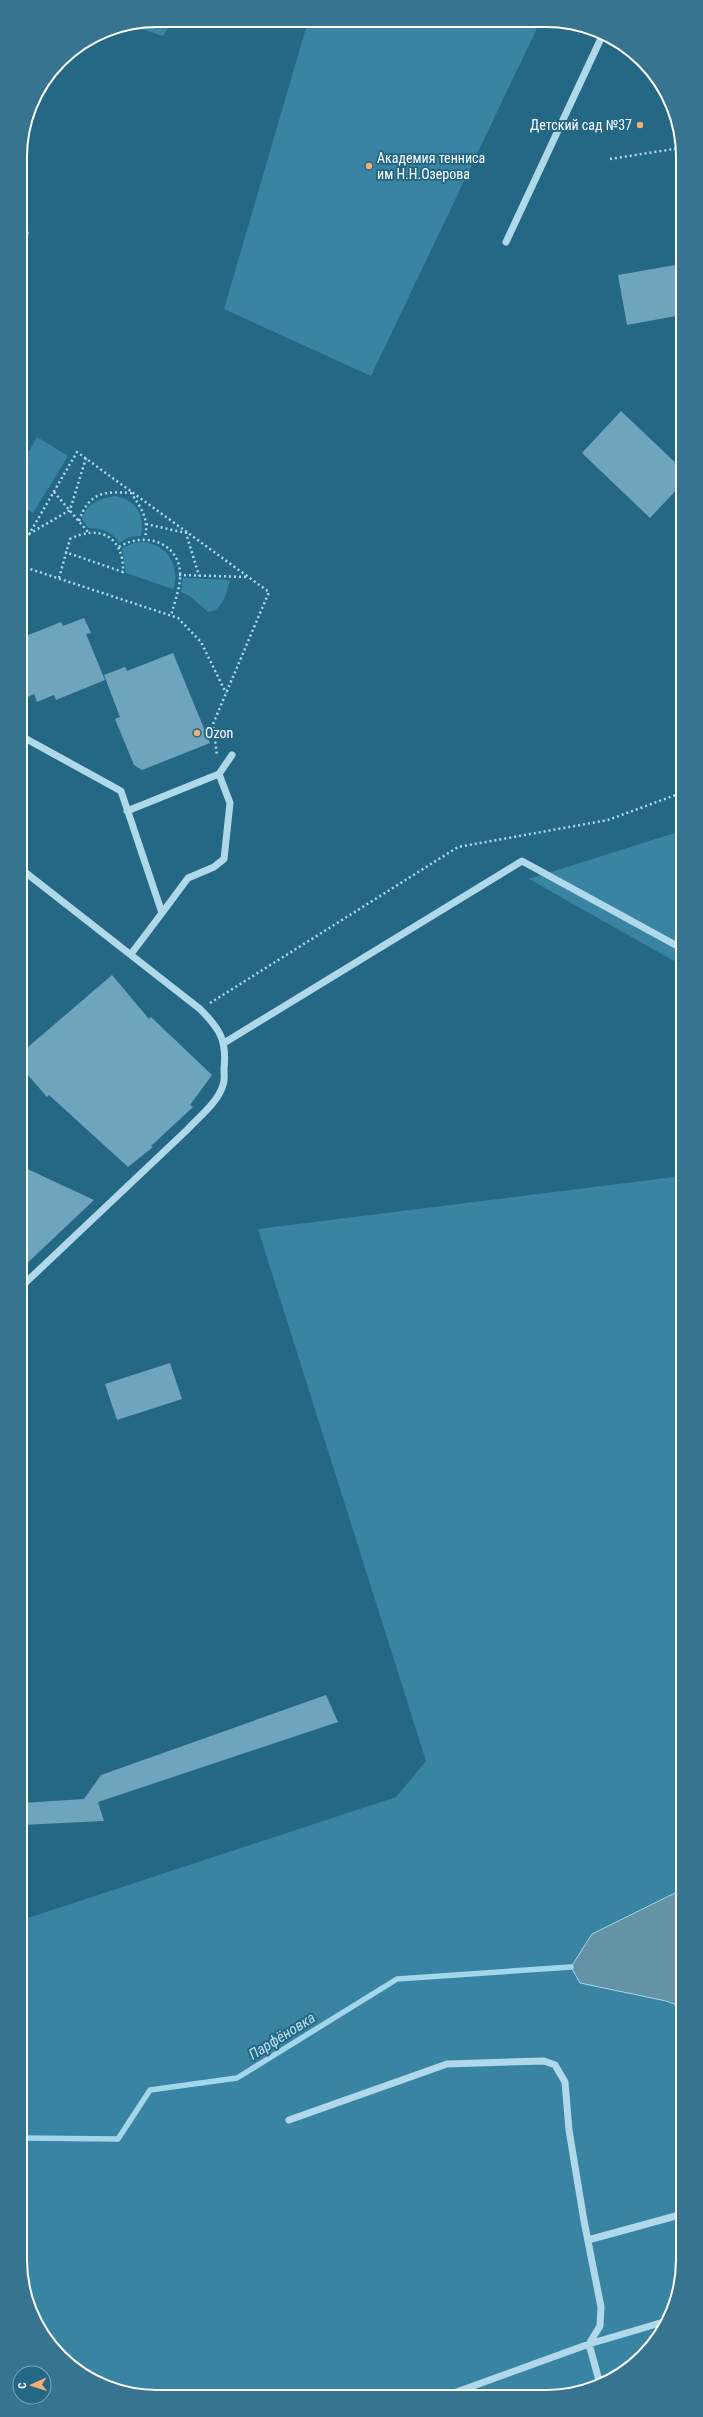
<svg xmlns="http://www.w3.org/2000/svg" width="703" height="2417" font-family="'Roboto Condensed',sans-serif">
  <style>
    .green { fill: #3984a3 }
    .water { fill: #6593a6; stroke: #a3d6ea }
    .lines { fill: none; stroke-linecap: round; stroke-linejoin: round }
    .stream { stroke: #a3d6ea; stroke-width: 5.5 }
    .building { fill: #6ea5bd }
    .path { stroke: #afd8e9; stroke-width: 2.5; stroke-dasharray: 2 3; stroke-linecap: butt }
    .minor { stroke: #afd8e9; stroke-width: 7 }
    .poi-dot { fill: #f3ae73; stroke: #246886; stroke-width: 1.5 }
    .labels { text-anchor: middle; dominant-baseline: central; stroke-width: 4; stroke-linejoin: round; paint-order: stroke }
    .poi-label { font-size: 14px; fill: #fff; stroke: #246886; text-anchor: start }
    .water-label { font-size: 15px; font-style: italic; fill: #bee2f1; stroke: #246886 }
    .rim { fill: none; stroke: #fff; stroke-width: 2 }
  </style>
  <rect width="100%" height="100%" fill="#246886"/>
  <path class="green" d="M157 20H173L163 36 130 25Z
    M308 21 540 22 371 376 224 309Z
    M37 437 68 456 33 513 21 506V465Z
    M115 496C136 500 145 514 141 536L129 537 119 543C112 531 101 528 88 528L82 519C86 504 100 498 115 496Z
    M144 542C167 545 181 566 173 589L126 573 122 548 134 543Z
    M183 578 230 580C226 592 224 611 208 612L190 596 181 592Z
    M681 831V965L529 879Z
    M682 1176V1893H675L666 2001 682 2007 683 2269 673 2312 649 2350 614 2379 573 2394H130L96 2383 60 2357 34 2321 23 2287 22 1920 396 1797 426 1761 258 1229Z"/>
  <path class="water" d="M675 1893H682V2007L666 2001 580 1983 571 1967 592 1934Z"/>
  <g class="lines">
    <path class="stream" d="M22 2138 118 2139 150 2090 237 2078 397 1979 571 1967"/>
  </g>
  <path class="building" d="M681 264V315L627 325 618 275Z
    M621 411 681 468V485L650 518 582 453Z
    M84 618 91 633 86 634 105 680 56 700 54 695 37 702 34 694 28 697 22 681 25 680 21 669V638L61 622 63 626Z
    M173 653 210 743 142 770 134 765 115 719 120 717 104 675 125 667 127 671Z
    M112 975 149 1019 151 1017 212 1075 190 1105 193 1107 151 1146 153 1147 128 1167 49 1095 47 1097 21 1067V1053Z
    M21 1166 94 1200 21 1269Z
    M170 1363 182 1399 117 1420 105 1384Z
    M326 1695 338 1722 98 1802 104 1821 22 1825V1803L84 1799 101 1775Z"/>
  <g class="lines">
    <path class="path" d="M610 159 680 148
      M54 492 88 532
      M79 521C89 492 104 491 131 493 142 509 149 519 145 538
      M146 524 186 533 199 576
      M29 534 70 510 86 458
      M119 547C146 530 183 544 180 579 179 591 174 604 171 616
      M21 548 77 452 269 592 213 724 217 756
      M21 566 178 618 201 642 226 693
      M179 575 249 577
      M59 578 70 539C100 524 124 537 123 572L65 552
      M210 1003 458 847 608 820 681 793"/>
    <path class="minor" d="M20 231 25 233
      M506 242 603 34
      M21 736 121 791 162 913 131 954
      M219 774 232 755
      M127 811 219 774 230 803 224 859 214 867 188 878 162 913
      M21 869 200 1009C220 1029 227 1040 224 1069 224 1074 225 1080 223 1085 218 1102 200 1116 188 1129L22 1286
      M224 1043 522 861 681 948
      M289 2120 447 2064 544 2061 555 2065 565 2082 569 2130 584 2221 601 2307 600 2326 589 2344 600 2384
      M588 2240 683 2214
      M451 2394 589 2344 667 2321"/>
  </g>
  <g class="poi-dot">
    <circle cx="640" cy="125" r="4"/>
    <circle cx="369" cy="166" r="4"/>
    <circle cx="197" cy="733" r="4"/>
  </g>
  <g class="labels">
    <g class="poi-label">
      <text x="632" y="125" text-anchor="end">Детский сад №37</text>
      <text x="377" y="158">Академия тенниса<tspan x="377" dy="16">им Н.Н.Озерова</tspan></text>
      <text x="205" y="733">Ozon</text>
    </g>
    <g class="water-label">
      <text transform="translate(282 2036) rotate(-32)">Парфёновка</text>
    </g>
  </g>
  <path d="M0 0H703V2417H0ZM157 27H546A130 130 0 0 1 676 157V2260A130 130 0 0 1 546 2390H157A130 130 0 0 1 27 2260V157A130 130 0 0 1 157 27Z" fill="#367490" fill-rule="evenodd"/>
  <path class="rim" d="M157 27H546A130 130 0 0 1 676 157V2260A130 130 0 0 1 546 2390H157A130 130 0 0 1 27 2260V157A130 130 0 0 1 157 27Z"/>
  <g transform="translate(32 2385) rotate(267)"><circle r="19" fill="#246886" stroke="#7ca4b6"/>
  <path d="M0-3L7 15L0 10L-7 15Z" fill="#f3ae73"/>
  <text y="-6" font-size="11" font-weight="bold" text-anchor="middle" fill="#ffffff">С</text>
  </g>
</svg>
